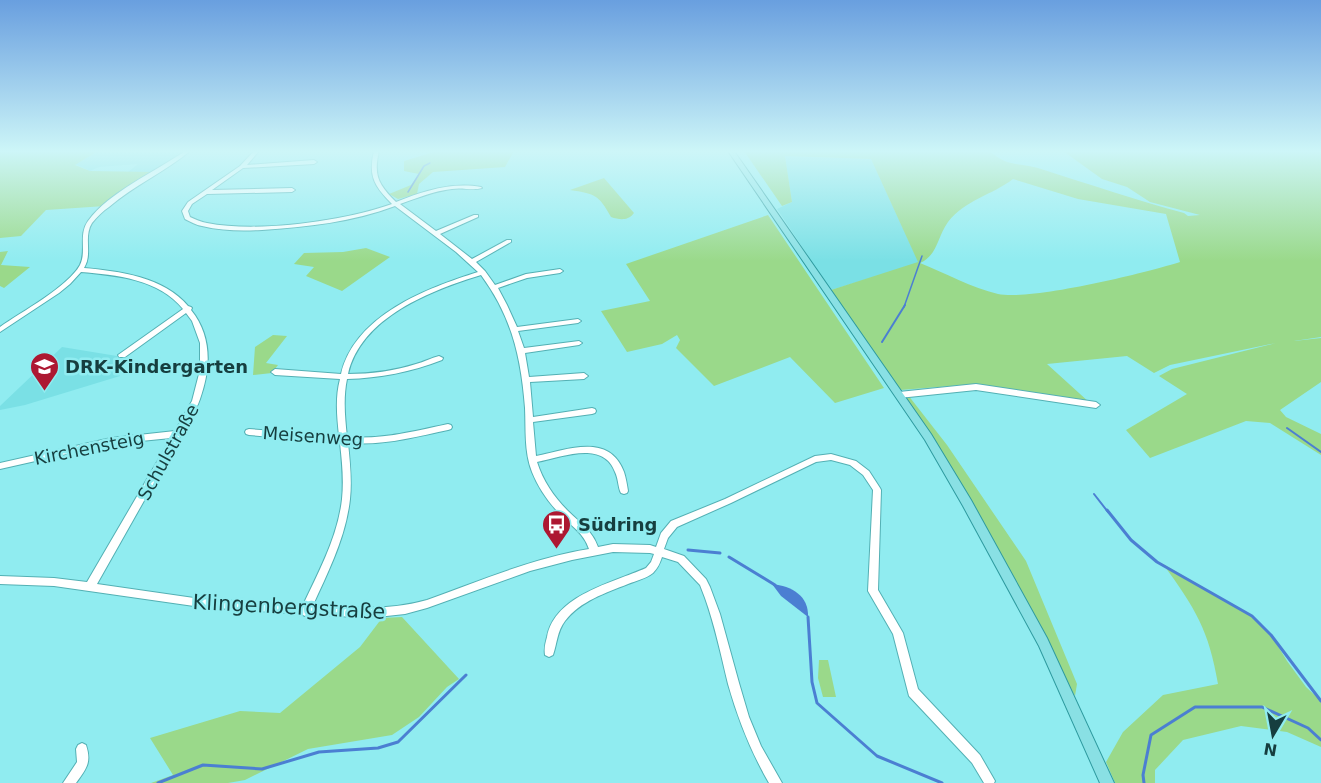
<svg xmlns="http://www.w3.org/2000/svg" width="1321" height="783" font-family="'DejaVu Sans',sans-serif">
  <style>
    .built { fill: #7ae0e5 }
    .green { fill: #9ad98a; fill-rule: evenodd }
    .water { fill: #4b7fd2 }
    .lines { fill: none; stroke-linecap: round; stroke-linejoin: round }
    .stream-far2 { stroke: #4b7fd2; stroke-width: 1.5 }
    .stream-far1 { stroke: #4b7fd2; stroke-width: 2 }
    .stream { stroke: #4b7fd2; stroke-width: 3 }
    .minor-casing { stroke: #53b0b4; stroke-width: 2 }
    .major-casing { stroke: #2e9a9f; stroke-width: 2 }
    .minor { fill: #fff; fill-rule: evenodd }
    .major { fill: #89e0e4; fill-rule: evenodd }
    .labels { text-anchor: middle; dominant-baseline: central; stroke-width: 5; stroke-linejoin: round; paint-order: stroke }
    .poi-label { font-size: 18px; font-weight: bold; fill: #163e3f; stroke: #90ecf0; text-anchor: start }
    .street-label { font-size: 18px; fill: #163e3f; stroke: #90ecf0 }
    .near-street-label { font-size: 21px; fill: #163e3f; stroke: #90ecf0 }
  </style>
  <rect width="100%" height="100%" fill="#90ecf0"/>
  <path class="built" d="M98 151H185L154 172H128L138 164 99 167 90 171 75 164Z
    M785 156 871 159 919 263 831 290 777 209 792 202Z
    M62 347 117 356 120 376 25 405 0 410V406Z"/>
  <path class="green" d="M0 151H98L75 165 90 171 154 172 105 206 46 210 21 236 0 238Z
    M437 151H514L505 167 433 172 419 184 417 194 398 199 389 194 411 185 419 174 404 171V161Z
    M744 151H989C1010 168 1018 162 1041 169 1089 184 1135 200 1184 213L1188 216 1200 215 1150 202 1127 187 1102 179 1063 151H1321V337L1294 341 1321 338V382L1280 410 1286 417 1321 434V455L1270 423 1246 421 1150 458 1126 430 1187 394 1159 376 1172 369 1276 343 1170 365 1154 373 1127 356 1047 364 1090 403 977 384 900 390 831 290 918 262 871 159 785 156 792 202 782 206ZM1013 179 1078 199 1166 214 1180 262C1145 273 1031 301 998 294 972 288 945 273 920 263 938 255 937 237 948 222 965 200 992 195 1013 179Z
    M604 178 634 213C628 221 620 220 611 217 598 194 595 194 570 190Z
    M768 215 884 388 835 403 790 357 714 386 676 348 680 340 677 335 662 344 627 352 601 311 650 301 626 264Z
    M366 248 390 257 342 291 306 276 314 267 294 264 304 253 343 252Z
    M8 251 1 265 30 267 4 288 0 286V252Z
    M273 335 287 336 266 363 278 365 272 373 253 375 255 347Z
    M908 395 947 445 1026 561 1077 684 1075 696 1021 591 905 397Z
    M1163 564 1251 615 1270 633 1287 661 1306 687 1321 701V747L1287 732 1241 726 1183 740 1155 770V783H1115L1106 762 1123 732 1163 695 1218 684C1209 630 1195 608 1163 564Z
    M402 617 459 679 447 687 419 717 392 735 308 749 245 780 228 783H151L173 775 150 738 240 711 280 713 360 647 382 618Z
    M819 660H828L836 697H823L818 678Z"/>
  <path class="water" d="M772 584C792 586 809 596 808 617L781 596Z"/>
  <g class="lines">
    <path class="stream-far2" d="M408 192 424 166 430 163
      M904 307 922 256"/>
    <path class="stream-far1" d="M882 342 905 305
      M1287 428 1321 452
      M1094 494 1108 512"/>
    <path class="stream" d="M1107 510 1131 540 1157 562 1252 616 1271 635 1321 701
      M688 550 720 553
      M729 557 775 585
      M808 617 812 682 817 703 877 756 942 783
      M158 783 203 765 262 769 319 752 378 748 398 742 466 675
      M1144 783 1143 775 1151 735 1195 707H1262L1308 728 1321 740"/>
    <defs>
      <path id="minor" d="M185 151H190C165 172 134 185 109 207 103 211 97 217 92 223 83 237 93 254 84 268 119 271 164 277 188 306L191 307 192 308 191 310C212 336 211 368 200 399 196 411 188 422 182 432L183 434 180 437 97 584 201 599 303 605C319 571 338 536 342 499 344 480 342 461 340 443L249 435 246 434 245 432 246 430 249 429 339 436C337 417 335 398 340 379L275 375 271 372 275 369 341 374C355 315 427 288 478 272L456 252 395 206C353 222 307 227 262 230 243 231 222 231 202 226 196 225 191 222 185 219L182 211 188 202 240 166 254 151H259L247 165 314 160 317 162 314 164 243 168 212 190 292 188 295 190 292 192 207 194 192 204 188 211 190 217C195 219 201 222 207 223 258 233 344 221 392 204 374 186 368 176 374 151H379C373 176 379 185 396 202 424 191 451 182 481 187L482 188C473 191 462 187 452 189 434 191 417 198 400 204L436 231 474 215H478V217L440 234 472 259 507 240H511V242L476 262 485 271 495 285 526 274 560 269 563 271 560 273 527 278 498 288 507 305 517 327 578 319 581 321 578 323 518 331 524 348 579 341 582 343 579 345 525 353 529 377 584 373 588 376 584 379 530 382 533 417 592 408 595 409 596 411 595 413 592 414 533 422 536 456C567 450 609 432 624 472 626 478 627 485 628 491L627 493 624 494 621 493 620 491C618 485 618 478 615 472 603 440 562 457 537 462 543 481 554 497 568 511 580 523 592 530 598 547L613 544 650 545 656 547 661 533 671 521 725 499 815 456 831 454 856 461 869 471 880 488 881 490 878 590 903 633 918 689 980 755 995 781 994 783H984L972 763 909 696 893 634 868 591 873 490 863 475 850 465 831 460 816 462 731 503 677 527 668 538 664 549 684 556 706 579 710 587 720 614 739 683 749 717 761 746 782 783H769C751 752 738 719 728 684 721 655 715 626 705 598L700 585 678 562 662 557C660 563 658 568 653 573 647 578 636 581 628 584 606 593 580 601 565 621 557 631 557 644 553 655L549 657 545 655C544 649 545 644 547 637 555 595 612 583 646 568L651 562 654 554 650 553 613 552 572 560 530 571 427 608 405 614 368 618 309 614 305 616 301 614 201 607 54 586 0 584V576L54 578 87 582 171 438 111 444 0 469V463L111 438 175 431 192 401 200 370V343L192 321 186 313 125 357H119L118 355 183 309C159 279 116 275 81 272L70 284 59 293 0 332V327C21 312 68 287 80 265 87 251 78 235 88 221 109 192 155 172 185 151ZM481 275C512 317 521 357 525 408 526 429 524 452 532 472 538 487 548 502 560 514 571 526 584 533 589 549 533 558 480 581 427 600 388 611 352 608 313 605 328 572 346 537 350 499 352 481 350 462 348 443 382 446 415 437 448 430L451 429 452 427 451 425 448 424C415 431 381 440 347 437 345 418 343 398 347 379 380 378 411 372 442 360L443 358 439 356C431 358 424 362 416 364 394 371 371 374 348 374 361 317 432 290 481 275Z
        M976 384 1096 402 1100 405 1096 408 976 390 899 398 895 395 899 392Z
        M82 743 86 745C92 763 86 769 76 783H63L77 762 76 749 78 745Z"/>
      <path id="major" d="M728 151H734L931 434 971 500 1047 638 1114 783H1100L1039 646 963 506 925 440Z"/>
    </defs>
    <use href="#minor" class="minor-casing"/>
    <use href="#major" class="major-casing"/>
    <use href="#minor" class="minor"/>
    <use href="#major" class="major"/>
  </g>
  <linearGradient id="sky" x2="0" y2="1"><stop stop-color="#699fdf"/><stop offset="0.58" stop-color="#cdf6f8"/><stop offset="1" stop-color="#cdf6f8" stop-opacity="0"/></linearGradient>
  <rect width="1321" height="261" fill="url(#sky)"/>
  <defs>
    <symbol id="school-pin" viewBox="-11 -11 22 30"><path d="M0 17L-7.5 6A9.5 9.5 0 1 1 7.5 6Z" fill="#ad1832" stroke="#90ecf0"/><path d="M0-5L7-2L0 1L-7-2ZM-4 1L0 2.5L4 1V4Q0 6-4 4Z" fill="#fff"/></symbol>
    <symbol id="bus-pin" viewBox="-11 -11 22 30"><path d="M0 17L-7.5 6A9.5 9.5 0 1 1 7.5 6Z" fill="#ad1832" stroke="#90ecf0"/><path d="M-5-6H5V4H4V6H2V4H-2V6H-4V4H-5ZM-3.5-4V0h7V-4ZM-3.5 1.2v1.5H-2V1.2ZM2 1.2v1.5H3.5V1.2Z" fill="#fff"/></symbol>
  </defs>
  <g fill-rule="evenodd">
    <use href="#school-pin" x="28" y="350" width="33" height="45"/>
    <use href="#bus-pin" x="540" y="508" width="33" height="45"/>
  </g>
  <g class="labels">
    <g class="poi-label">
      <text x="65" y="366">DRK-Kindergarten</text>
      <text x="578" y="524">Südring</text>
    </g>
    <g class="street-label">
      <text transform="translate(313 436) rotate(4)">Meisenweg</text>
      <text transform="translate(89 448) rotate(-11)">Kirchensteig</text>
      <text transform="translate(168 452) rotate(-61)">Schulstraße</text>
    </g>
    <g class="near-street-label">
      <text transform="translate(289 607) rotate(3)">Klingenbergstraße</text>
    </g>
  </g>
  <g transform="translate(1273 735) rotate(190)" stroke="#90ecf0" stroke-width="4.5" paint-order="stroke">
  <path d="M0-4.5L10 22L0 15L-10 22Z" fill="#163e3f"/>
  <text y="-9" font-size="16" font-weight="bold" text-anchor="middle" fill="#163e3f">N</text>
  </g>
</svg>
